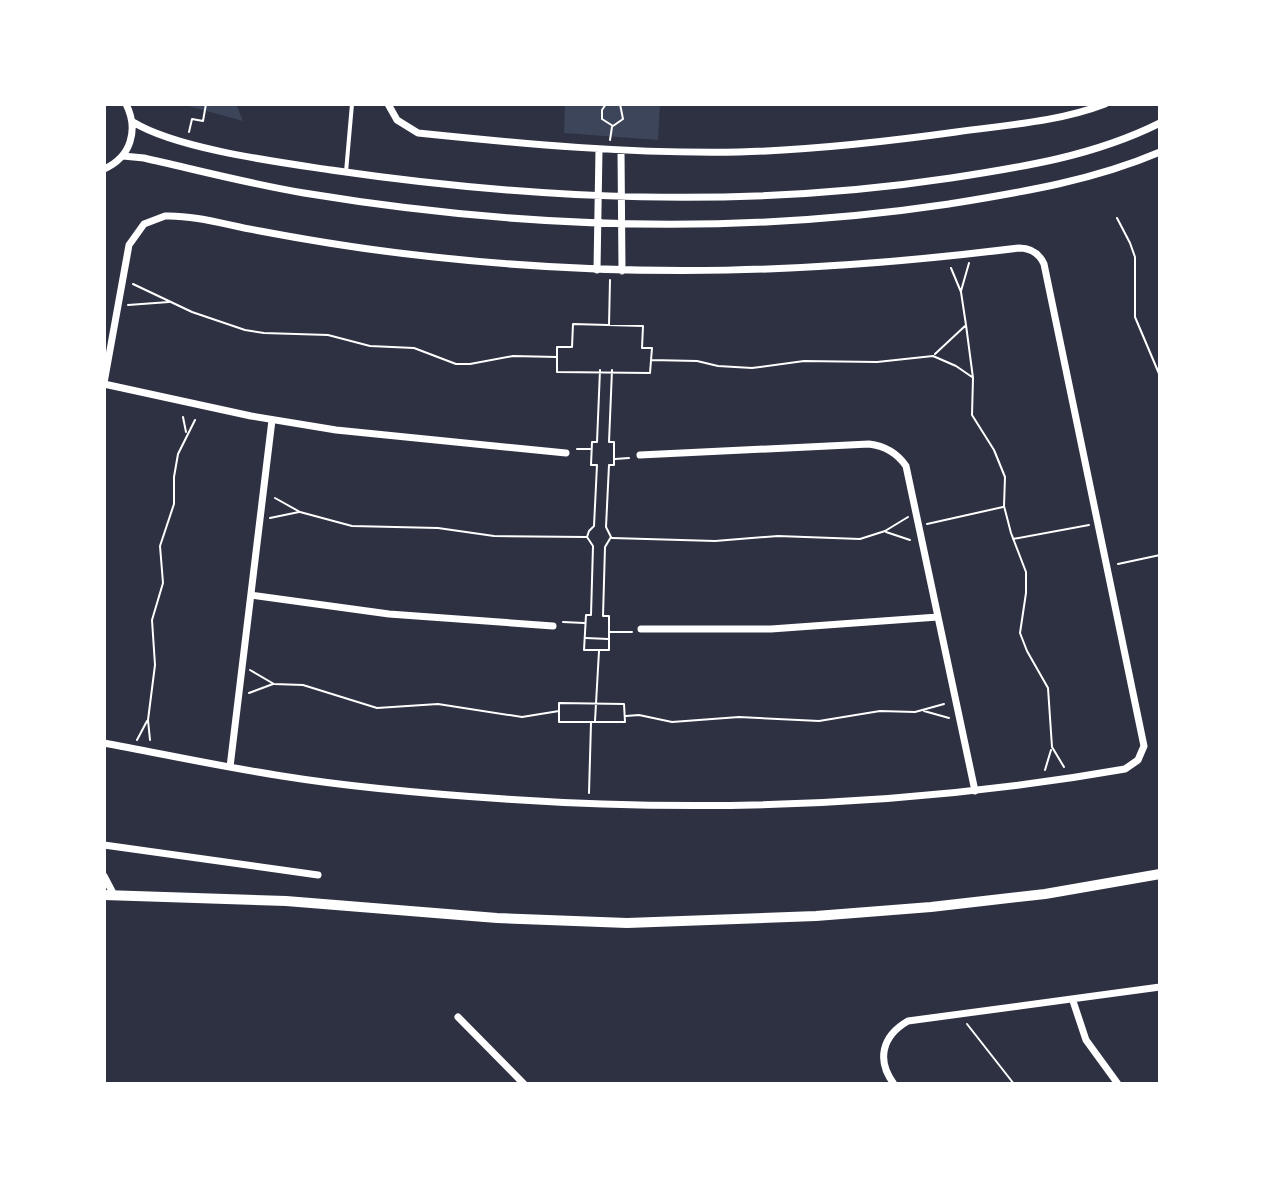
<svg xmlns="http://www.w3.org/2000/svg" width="1264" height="1188" font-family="'Libre Baskerville',serif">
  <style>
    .green { fill: #3c4559 }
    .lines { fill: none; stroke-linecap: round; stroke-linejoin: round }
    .path { stroke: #fff; stroke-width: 2 }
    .service { stroke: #fff; stroke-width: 4 }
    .minor { stroke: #fff; stroke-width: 7 }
    .secondary { stroke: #fff; stroke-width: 10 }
  </style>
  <rect width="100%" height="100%" fill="#2d3142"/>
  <path class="green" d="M181 104H236L243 121Z
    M565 104H660L658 140 564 133Z"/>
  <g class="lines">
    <path class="path" d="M606 104 602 110V119L613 126 623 119 620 104
      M189 132 192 119 203 121 206 104
      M610 140 612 127
      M1117 218 1130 243 1135 257V317L1160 376
      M951 268 961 292 966 325 973 378 972 415 994 450 1005 477 1004 506 1011 533 1026 572V593L1020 633 1027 651 1048 688 1052 747 1064 767
      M133 284 192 312 245 330 264 333 328 335 370 346 414 348 456 364H470L513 356 557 357
      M961 291 969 263
      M128 305 169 302
      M573 324 643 326 642 348H652L650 373 557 372V347H572Z
      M609 325 610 280
      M935 354 965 326
      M651 360 697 361 718 366 752 368 804 361 877 362 933 356 956 366 972 377
      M600 370 597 442H592L591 465H597L594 526 589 531 587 537 593 546 591 615H586L584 650H609V616H603L605 547 611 537 606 527 609 465H614V442H609L612 370
      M1160 406V418
      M183 417 186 432
      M577 449H590
      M615 459 629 458
      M275 498 300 512 352 526 438 528 494 536 586 537
      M270 518 299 512
      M927 524 1003 507
      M886 532 910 540
      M612 538 715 541 778 536 860 539 885 531 908 517
      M1013 539 1089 525
      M1118 564 1160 555
      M563 622 584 623
      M610 632H632
      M586 638 608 639
      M250 670 274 684 303 685 377 708 438 704 522 717 559 711V703L624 704 625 722H559V711
      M249 693 273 684
      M924 711 949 718
      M626 716 639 715 672 722 739 717 819 721 880 711 915 712 944 704
      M595 721 599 651
      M137 740 147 721
      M150 740 148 720 155 665 152 620 163 583 160 546 174 504V477L178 454 195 420
      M1045 770 1051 750
      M589 793 591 723
      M967 1024 1014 1084"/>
    <path class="service" d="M346 172 352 104"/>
    <path class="minor" d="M388 104 397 120 418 133C524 144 632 154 739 152 812 150 884 142 956 132 1006 125 1058 122 1105 104
      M133 122C177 149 278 162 331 170 538 200 744 209 951 178 1023 167 1094 156 1160 123
      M621 150 622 271
      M123 156 144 158C197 170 250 184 304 193 516 228 735 236 949 204 1022 192 1092 181 1160 152
      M104 169C131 157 139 130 126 104
      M597 270 599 149
      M104 383 129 245 144 224 165 216C196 215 230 226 260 231 318 242 376 251 434 257 636 279 818 273 1019 248 1031 248 1039 253 1044 264L1144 746 1138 760 1125 769C921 805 712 813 505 799 430 794 356 788 282 776 223 767 163 754 104 743
      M104 384 251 416 336 430 566 453
      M640 455 869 444C886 446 897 453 906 466L975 791
      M251 595 389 614 553 626
      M641 629H771L938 617
      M230 767 272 420
      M104 845 318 875
      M104 876 114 895
      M1073 1001 1086 1040 1118 1084
      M458 1017 524 1084
      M894 1084C876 1060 882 1036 908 1021L1160 987"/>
    <path class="secondary" d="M104 895 286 901 497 918 627 923 816 916 931 907 1045 894 1160 874"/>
  </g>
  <rect width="1264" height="1188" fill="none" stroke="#ffffff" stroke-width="212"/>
</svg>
